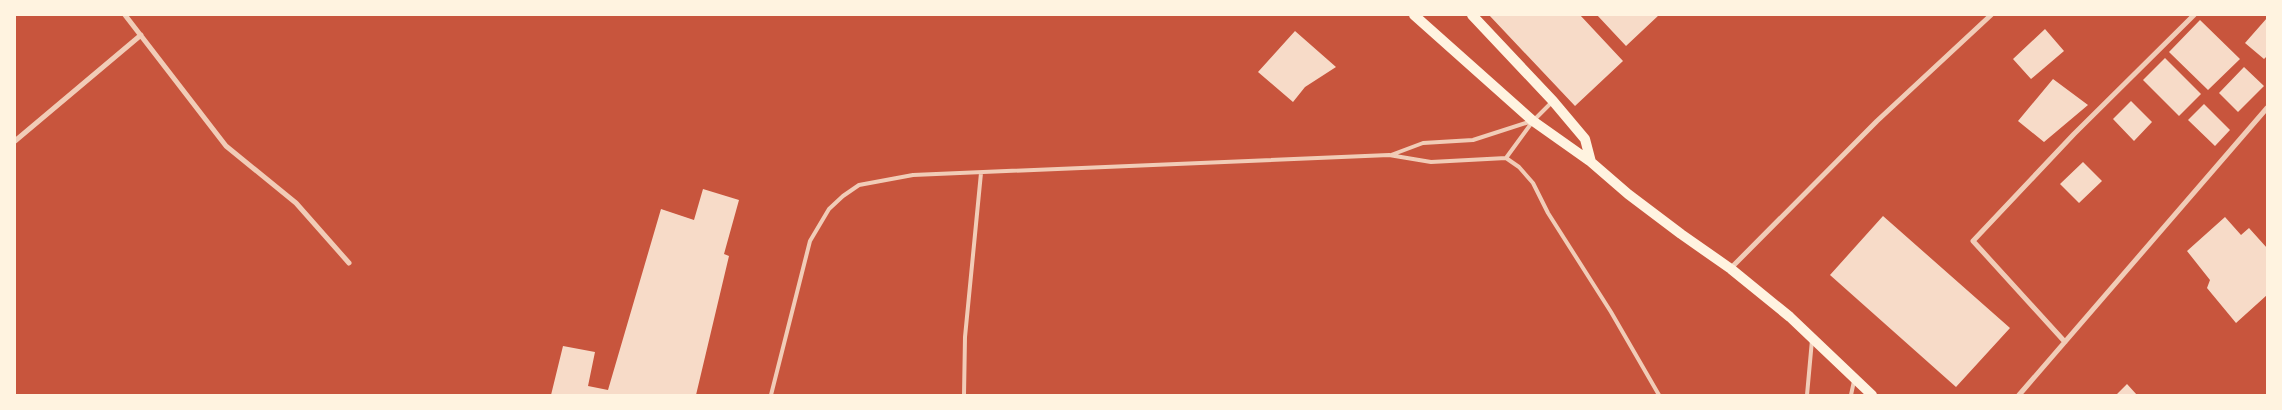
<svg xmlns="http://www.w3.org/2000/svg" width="2282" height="410" font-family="Karla,sans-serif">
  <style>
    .building { fill: #f7dbc8 }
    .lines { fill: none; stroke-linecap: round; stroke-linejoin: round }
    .service { stroke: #f1ccb7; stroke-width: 4 }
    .minor { stroke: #f1ccb7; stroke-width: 5 }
    .secondary { stroke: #fff3e0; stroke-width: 10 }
  </style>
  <rect width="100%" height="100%" fill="#c8553d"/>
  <path class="building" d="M1489 15H1580L1623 61 1575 106Z
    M1597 15H1659L1626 46Z
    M2267 18V56L2264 59 2245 43Z
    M2200 20 2240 59 2208 90 2169 52Z
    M2045 29 2064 51 2031 79 2013 59Z
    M1295 31 1336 67 1305 87 1293 102 1258 72Z
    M2165 58 2201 94 2179 116 2143 80Z
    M2244 67 2264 86 2238 112 2219 93Z
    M2053 79 2088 105 2044 142 2018 121Z
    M2131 101 2152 122 2134 141 2113 119Z
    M2204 104 2230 130 2215 146 2188 120Z
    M2083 162 2102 181 2079 203 2060 184Z
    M703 189 739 200 724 254 729 256 696 395H551L563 346 595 352 588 386 608 390 661 209 694 220Z
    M1883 216 2010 328 1956 387 1830 275Z
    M2225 217 2241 235 2249 228 2267 248V295L2236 323 2207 288 2210 280 2187 251Z
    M2127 384 2137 395H2116Z"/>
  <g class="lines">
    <path class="service" d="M1391 155 1423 143 1473 140 1532 121
      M1506 158 1519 167 1533 183 1548 213 1611 312 1659 395
      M1506 158 1533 121 1552 102
      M771 395 810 241 829 209 843 196 859 185 913 175 1389 155 1431 162 1506 158
      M964 395 965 337 981 173
      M1807 395 1812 340
      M1851 395 1854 381"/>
    <path class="minor" d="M125 15 226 146 296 203 349 263
      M15 141 141 35
      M1731 268 1877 121 1991 15
      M2065 342 1973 241 2074 134 2194 15
      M2019 395 2267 108"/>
    <path class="secondary" d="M1414 15 1533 121 1591 162 1628 194 1681 234 1731 269 1790 317 1872 395
      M1472 15 1553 101 1585 139 1591 162"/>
  </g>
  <rect width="2282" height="410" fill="none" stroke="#fff3e0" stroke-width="32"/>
</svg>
